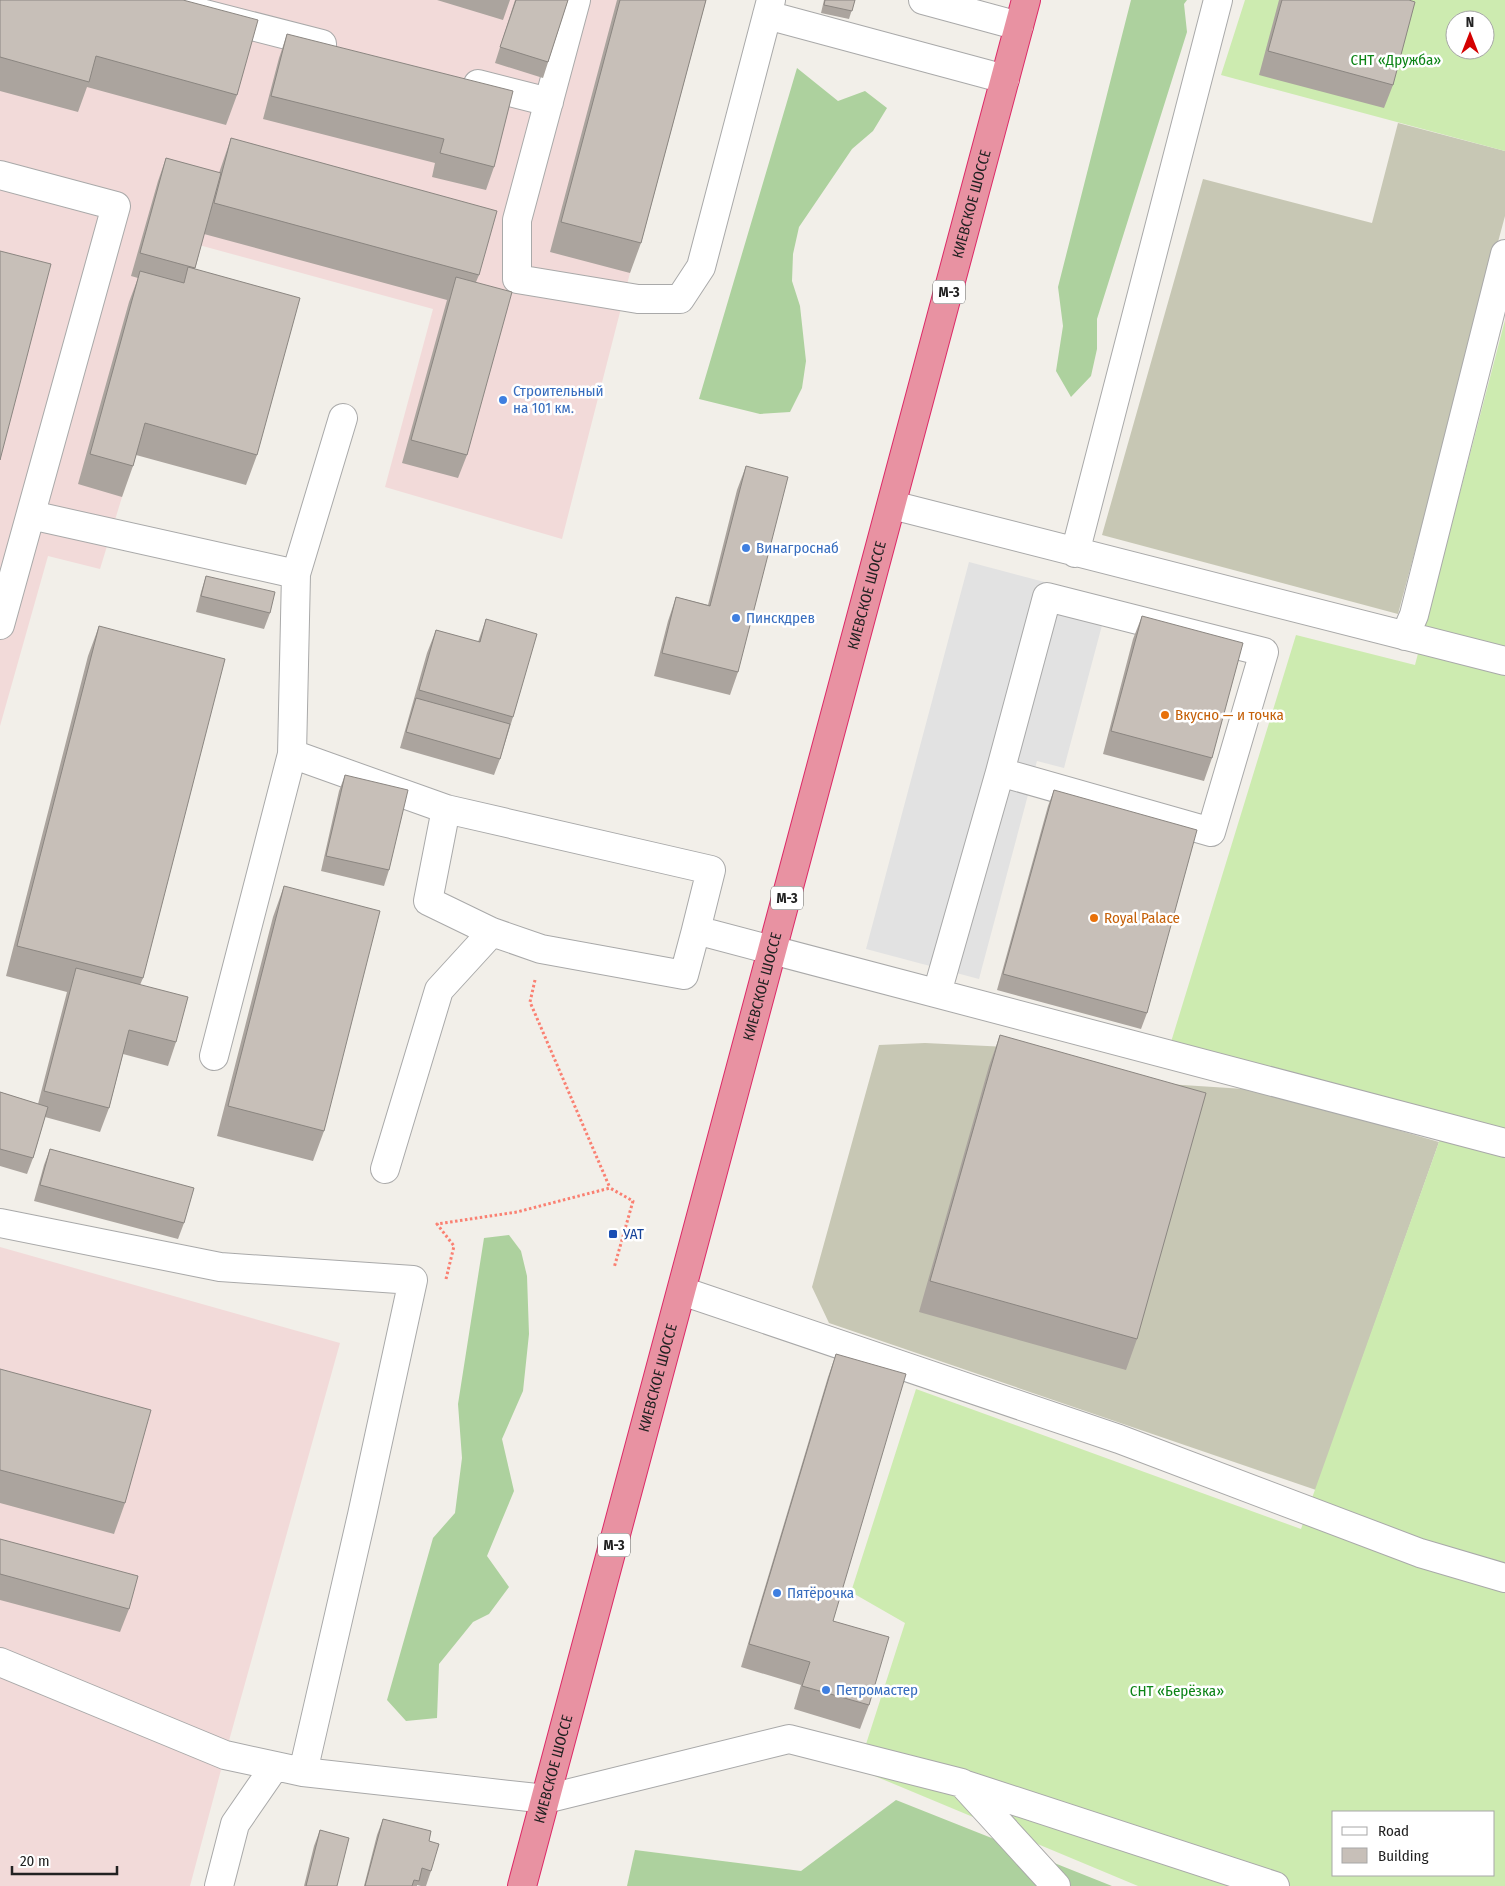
<svg xmlns="http://www.w3.org/2000/svg" width="1505" height="1886" font-family="'Fira Sans Condensed',sans-serif">
  <style>
    .commercial { fill: #f2dad9 }
    .construction { fill: #c7c7b4 }
    .grass { fill: #cdebb0; fill-rule: evenodd }
    .forest { fill: #add19e }
    .parking { fill: #e2e2e2 }
    .lines { fill: none; stroke-linecap: round; stroke-linejoin: round }
    .minor-casing { stroke: #a9a9a9; stroke-width: 30 }
    .highway-casing { stroke: #dc2a67; stroke-width: 30 }
    .path { stroke: #fa8072; stroke-width: 3; stroke-dasharray: 2.5 2.5; stroke-linecap: butt }
    .minor { stroke: #fff; stroke-width: 28 }
    .highway { stroke: #e892a2; stroke-width: 28 }
    .wall { fill: #aba49e }
    .building { fill: #c7bfb8; stroke: #8b8681 }
    .shop-dot { fill: #3f7fe0; stroke: #fff; stroke-width: 2 }
    .food-dot { fill: #e8710a; stroke: #fff; stroke-width: 2 }
    .transit-dot { fill: #1a4fb4; stroke: #fff; stroke-width: 2 }
    .labels { text-anchor: middle; dominant-baseline: central; stroke-width: 5; stroke-linejoin: round; paint-order: stroke }
    .shield { fill: #fff; stroke: #646464; stroke-width: 1 }
    .shield-label { font-size: 14px; font-weight: bold; fill: #222 }
    .park-label { font-size: 15px; fill: #0c8416; stroke: #fff }
    .street-label { font-size: 15px; fill: #222; stroke: #fff }
    .shop-label { font-size: 15px; fill: #366cbe; stroke: #fff; text-anchor: start }
    .food-label { font-size: 15px; fill: #c56008; stroke: #fff; text-anchor: start }
    .transit-label { font-size: 15px; fill: #164399; stroke: #fff; text-anchor: start }
  </style>
  <rect width="100%" height="100%" fill="#f2efe9"/>
  <path class="commercial" d="M0 0H706L630 273 562 539 385 487 433 309 199 245 100 569 48 556 0 726Z
    M0 1247 340 1343 225 1755 190 1886H0Z"/>
  <path class="construction" d="M1398 123 1505 151V216L1398 614 1102 535 1203 179 1372 223Z
    M925 1043 1008 1047 1167 1084 1260 1090 1439 1142 1316 1490 829 1323 812 1287 879 1045Z"/>
  <path class="grass" d="M1245 0H1505V151L1221 75ZM1455 20H1485V50H1455Z
    M1505 320V1886H1138L858 1769 905 1623 851 1592 916 1389 1301 1529 1449 1114 1171 1042 1296 635 1415 665ZM1334 1812H1494V1875H1334Z"/>
  <path class="forest" d="M1131 0H1187L1184 4 1187 32 1097 319V349L1091 376 1071 397 1056 371 1063 326 1058 287Z
    M797 68 838 101 865 91 887 108 873 131 852 149 799 227 793 254 792 281 800 306 806 361 802 388 790 412 760 414 699 399Z
    M509 1235 521 1251 527 1276 529 1334 523 1391 502 1439 514 1491 487 1556 509 1587 489 1614 473 1622 439 1664 437 1718 406 1721 387 1700 433 1538 455 1513 462 1458 458 1404 484 1238Z
    M896 1800 1112 1886H627L635 1850 801 1871Z"/>
  <path class="parking" d="M969 562 1109 599 1064 768 1037 761 979 979 866 949Z"/>
  <g class="lines">
    <defs>
      <path id="minor" d="M150 0 322 44
        M576 0 517 220V279L638 299H680L701 267 771 0
        M923 0 1019 26
        M767 15 1005 79
        M478 84 549 102
        M0 175 116 206 0 625
        M892 505 1505 661
        M31 515 296 574 343 418
        M1075 553 1218 0
        M1405 636 1414 615 1505 254
        M292 754 446 809
        M696 930 684 975 541 949 492 932 428 901 446 809 711 870 696 930 1505 1143
        M937 993 1000 772 1047 597 1264 652 1211 832 1000 772
        M214 1056 292 754 296 574
        M385 1169 439 990 492 932
        M0 1223 220 1267 413 1280 362 1515 303 1772
        M682 1291 1119 1439 1420 1553 1505 1578
        M0 1662 225 1755 303 1772 546 1799 789 1739 962 1783 1056 1886
        M963 1784 1275 1886
        M219 1886 235 1824 275 1766"/>
      <g id="highway">
        <path id="s1" d="M522 1886 1026 0"/>
      </g>
    </defs>
    <use href="#minor" class="minor-casing"/>
    <use href="#highway" class="highway-casing"/>
    <path class="path" d="M535 980 530 1002 610 1188
      M446 1279 454 1246 437 1224 517 1212 610 1188 633 1201 614 1268"/>
    <use href="#minor" class="minor"/>
    <use href="#highway" class="highway"/>
  </g>
  <path class="wall" d="M0 0 237 95 226 125 87 87 78 112 0 91Z
    M437 0H510L503 20Z
    M515 0H568L543 78 495 63Z
    M617 0H706L641 243 630 273 550 252Z
    M824 0H855L849 19 821 13Z
    M1279 0H1409L1393 85 1384 108 1259 75Z
    M287 34 494 167 486 190 432 177 435 163 263 119 279 58Z
    M231 138 479 275 476 282 467 455 458 478 402 463 447 300 204 234 195 269 257 455 246 485 136 455 133 466 122 497 78 484 129 302 138 278 131 276 158 181 166 158 219 173Z
    M746 466 738 672 730 695 654 676 668 621 676 597 708 605 737 490Z
    M206 576 270 613 264 629 196 612 201 592Z
    M1142 616 1212 758 1204 781 1103 754 1133 639Z
    M486 619 513 717 500 759 494 775 400 748 427 653 436 630 478 642Z
    M99 626 143 978 140 985 176 1042 168 1066 123 1054 109 1108 100 1132 45 1117 33 1158 27 1174 0 1166V1092L38 1104 67 992 6 976 88 656Z
    M345 775 389 870 384 886 321 871 339 791Z
    M1054 790 1147 1013 1141 1029 997 990 1048 806Z
    M284 886 324 1131 313 1161 217 1136 273 917Z
    M1000 1035 1137 1339 1126 1370 919 1312 989 1066Z
    M50 1149 184 1223 178 1239 34 1201 44 1165Z
    M836 1354 833 1621 869 1705 860 1729 794 1709 801 1685 741 1667 828 1377Z
    M0 1369 125 1503 114 1534 0 1503Z
    M0 1539 129 1609 120 1632 0 1600Z
    M383 1819 429 1841 431 1871 426 1886H421L417 1885V1886H364L377 1835Z
    M320 1830 337 1886H304L314 1846Z"/>
  <path class="building" d="M0 0H183L258 20 237 95 96 56 89 82 0 57Z
    M516 0H568L548 62 500 47Z
    M620 0H706L641 243 561 222Z
    M825 0H855L852 11 824 5Z
    M1282 0H1409L1415 2 1393 85 1268 51Z
    M287 34 513 91 494 167 440 153 444 139 271 96Z
    M231 138 497 211 479 275 214 203Z
    M166 158 221 173 195 268 140 253Z
    M0 251 51 264 0 460Z
    M188 267 300 298 257 455 145 423 133 466 90 454 140 271 184 283Z
    M456 277 512 292 467 455 411 440Z
    M746 466 788 477 738 672 662 653 676 597 710 606Z
    M206 576 275 592 270 613 201 596Z
    M1142 616 1243 643 1212 758 1111 731Z
    M486 619 537 634 513 717 419 690 436 630 480 642Z
    M99 626 225 659 143 978 17 946Z
    M416 698 510 724 500 759 406 732Z
    M345 775 408 790 389 870 326 856Z
    M1054 790 1197 830 1147 1013 1003 974Z
    M284 886 380 911 324 1131 228 1106Z
    M76 968 188 997 176 1042 129 1030 109 1108 44 1091Z
    M1000 1035 1206 1093 1137 1339 930 1281Z
    M0 1092 48 1107 33 1158 0 1149Z
    M50 1149 194 1188 184 1223 40 1185Z
    M836 1354 906 1374 833 1621 889 1637 869 1705 802 1686 810 1662 749 1644Z
    M0 1369 151 1410 125 1503 0 1470Z
    M0 1539 138 1576 129 1609 0 1574Z
    M383 1819 431 1831 429 1841 439 1844 431 1871 422 1868 419 1881 414 1880 412 1886H365Z
    M320 1830 349 1838 337 1886H306Z"/>
  <g class="shop-dot">
    <circle cx="503" cy="400" r="5"/>
    <circle cx="746" cy="548" r="5"/>
    <circle cx="736" cy="618" r="5"/>
    <circle cx="777" cy="1593" r="5"/>
    <circle cx="826" cy="1690" r="5"/>
  </g>
  <g class="food-dot">
    <circle cx="1165" cy="715" r="5"/>
    <circle cx="1094" cy="918" r="5"/>
  </g>
  <rect class="transit-dot" x="608" y="1229" width="10" height="10" rx="2.5"/>
  <g class="labels">
    <g class="shield">
      <rect x="933" y="280.5" width="32" height="23" rx="4"/>
      <rect x="771" y="886.5" width="32" height="23" rx="4"/>
      <rect x="598" y="1533.5" width="32" height="23" rx="4"/>
    </g>
    <g class="shield-label">
      <text x="949" y="292">М-3</text>
      <text x="787" y="898">М-3</text>
      <text x="614" y="1545">М-3</text>
    </g>
    <g class="park-label">
      <text x="1396" y="60">СНТ «Дружба»</text>
      <text x="1177" y="1691">СНТ «Берёзка»</text>
    </g>
    <g class="street-label">
      <text stroke="none"><textPath href="#s1" startOffset="1741">КИЕВСКОЕ ШОССЕ</textPath></text>
      <text stroke="none"><textPath href="#s1" startOffset="1336">КИЕВСКОЕ ШОССЕ</textPath></text>
      <text stroke="none"><textPath href="#s1" startOffset="931">КИЕВСКОЕ ШОССЕ</textPath></text>
      <text stroke="none"><textPath href="#s1" startOffset="526">КИЕВСКОЕ ШОССЕ</textPath></text>
      <text stroke="none"><textPath href="#s1" startOffset="121">КИЕВСКОЕ ШОССЕ</textPath></text>
    </g>
    <g class="shop-label">
      <text x="513" y="391">Строительный<tspan x="513" dy="17">на 101 км.</tspan></text>
      <text x="756" y="548">Винагроснаб</text>
      <text x="746" y="618">Пинскдрев</text>
      <text x="787" y="1593">Пятёрочка</text>
      <text x="836" y="1690">Петромастер</text>
    </g>
    <g class="food-label">
      <text x="1175" y="715">Вкусно — и точка</text>
      <text x="1104" y="918">Royal Palace</text>
    </g>
    <g class="transit-label">
      <text x="623" y="1234">УАТ</text>
    </g>
  </g>
  <rect x="1332" y="1811" width="162" height="65" fill="#ffffff" stroke="#a7a7a7"/>
  <rect x="1342" y="1827" width="25" height="8" fill="#ffffff" stroke="#a7a7a7"/>
  <text x="1378" y="1836" font-size="15" fill="#222222">Road</text>
  <rect x="1342" y="1848" width="25" height="15" fill="#c7bfb8" stroke="#a7a7a7"/>
  <text x="1378" y="1861" font-size="15" fill="#222222">Building</text>
  <g transform="translate(1470 35)"><circle r="24" fill="#ffffff" stroke="#a7a7a7"/>
  <path d="M0-4L9 19L0 12L-9 19Z" fill="#d40000"/>
  <text y="-8" font-size="14" font-weight="bold" text-anchor="middle" fill="#222222">N</text>
  </g>
  <path d="M12 1866v8h105v-8" fill="none" stroke="#222222" stroke-width="2.5"/>
  <text x="20" y="1866" font-size="15" fill="#222222" stroke="#ffffff" stroke-width="4" paint-order="stroke">20 m</text>
</svg>
